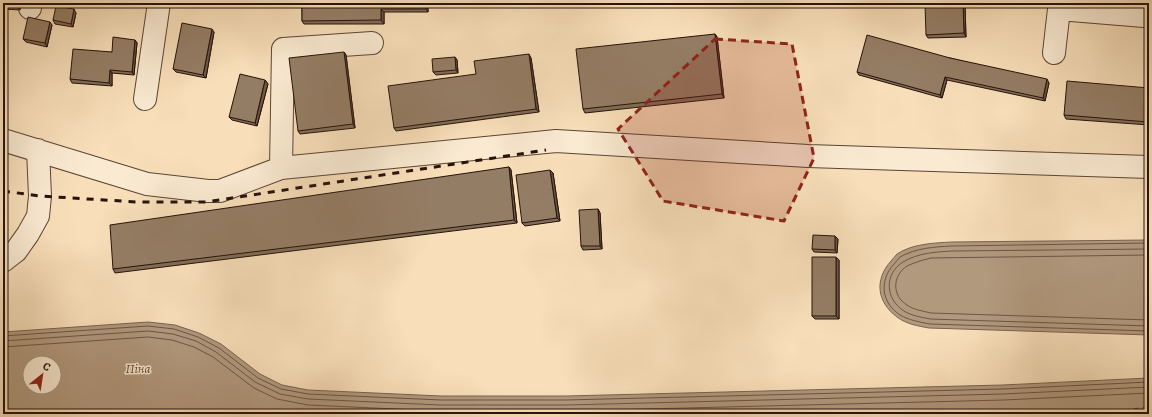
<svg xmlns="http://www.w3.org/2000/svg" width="1152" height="417" font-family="Alegreya,serif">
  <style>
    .water { fill: #b1997e; stroke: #7a634f; fill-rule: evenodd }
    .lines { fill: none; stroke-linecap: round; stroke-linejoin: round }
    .shore { stroke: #6c5644; stroke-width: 1 }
    .ferry { stroke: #5e4838; stroke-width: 1; stroke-dasharray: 5 4; stroke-linecap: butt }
    .minor-casing { stroke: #5b4535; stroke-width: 24 }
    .minor { stroke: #faead2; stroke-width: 22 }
    .rail { stroke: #271209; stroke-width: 3; stroke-dasharray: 7 7; stroke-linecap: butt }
    .wall { fill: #7f6c57; stroke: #271209 }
    .shaded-wall { fill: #685847; stroke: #271209 }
    .building { fill: #947d65; stroke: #271209 }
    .marked { fill: #8f2418; fill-opacity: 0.2; stroke: #8f2418; stroke-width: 3; stroke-dasharray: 8 5; stroke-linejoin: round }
    .labels { text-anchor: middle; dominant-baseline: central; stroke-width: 3; stroke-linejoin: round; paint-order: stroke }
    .water-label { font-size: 13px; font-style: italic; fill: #5e4838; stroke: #faead2 }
  </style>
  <rect width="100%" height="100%" fill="#f8dfba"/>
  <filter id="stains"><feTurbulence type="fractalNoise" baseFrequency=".005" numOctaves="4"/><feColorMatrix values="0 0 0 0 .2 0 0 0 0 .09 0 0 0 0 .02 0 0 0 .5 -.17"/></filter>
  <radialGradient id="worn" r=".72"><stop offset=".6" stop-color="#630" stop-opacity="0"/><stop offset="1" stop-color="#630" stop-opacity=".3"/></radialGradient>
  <path class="water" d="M1149 240V335L929 328C918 326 906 324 897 317 877 302 874 280 891 261 893 259 895 256 897 254 912 244 933 243 951 242Z
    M148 322 175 325 199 333 221 344 260 374 282 385 308 390 441 396H566L1003 385 1149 378V414H3V332ZM30 363H54V387H30Z"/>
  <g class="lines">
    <path class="shore" d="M1149 243 951 246C934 247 916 248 900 257 898 259 896 262 894 264 879 281 881 302 900 315 909 320 919 322 930 324L1149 331
      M1149 249 952 251C935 252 918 253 903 262 884 274 885 299 904 311 912 316 921 317 930 319L1149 326
      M1149 255 931 258C923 260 915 262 907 266 892 276 892 296 907 305 914 310 923 311 931 313L1149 320
      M3 336 148 326 174 329 198 337 219 348 258 378 281 389 308 394 441 400H566L1003 389 1149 382
      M3 341 148 331 173 334 196 341 216 352 255 382 280 394 308 399 440 405H566L1003 394 1149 387
      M3 347 148 337 172 340 194 347 213 357 254 388 277 399 308 405 440 411H566L1004 400 1149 393"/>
    <path class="ferry" d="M1089 414 1149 407"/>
    <defs>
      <path id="minor" d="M30 8V3
        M1054 53 1059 9 1144 16 1149 14
        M145 99 159 3
        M3 140 147 184 208 191H220L281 168 556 141 808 156 1149 167
        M281 168 283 49 372 43
        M3 261 16 251 28 234 38 216 40 196 38 150"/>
    </defs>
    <use href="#minor" class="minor-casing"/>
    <use href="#minor" class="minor"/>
    <path class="rail" d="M3 191 40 196 137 202H206L546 150"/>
  </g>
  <path class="wall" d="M3 3H20V10L3 9Z
    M35 3H57V5L36 4Z
    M112 3H140V6L113 4Z
    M302 3H428V12H384V24H304L302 21Z
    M888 3H913L912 7Z
    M963 3 965 6 966 37 928 38 926 35Z
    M76 13 73 27 55 24 53 20Z
    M52 25 47 47 26 42 23 39Z
    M214 32 206 78 176 72 173 69Z
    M715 34 717 37 724 98 585 113 583 109Z
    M135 40 137 43 134 75 112 73V86L72 83 70 79 112 52Z
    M344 52 346 55 355 128 300 134 298 131Z
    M455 57 457 60 458 73 436 75 433 72Z
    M531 58 539 112 396 131 394 128 476 74Z
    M950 58 1049 83 1045 101 947 80 942 98 859 75 857 72Z
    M265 80 268 84 257 126 232 120 229 117Z
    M1149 88V125L1066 119 1064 115Z
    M509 167 511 170 517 223 115 273 113 269Z
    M553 173 560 221 525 226 522 223Z
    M598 209 600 213 602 249 583 250 581 246Z
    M835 236 838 239 837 253 814 252 812 249Z
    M836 257 839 260V319H815L812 316Z"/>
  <path class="shaded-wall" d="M18 3H20V10L18 7Z
    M426 3H428V12L426 9Z
    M910 3H913L912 7 910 4Z
    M963 3 965 6 966 37 964 33Z
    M74 9 76 13 73 27 71 24Z
    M381 9 384 12V24L381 20Z
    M50 22 52 25 47 47 45 43Z
    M212 29 214 32 206 78 203 75Z
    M715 34 717 37 724 98 722 94Z
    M135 40 137 43 134 75 132 72Z
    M344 52 346 55 355 128 353 124Z
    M529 54 531 58 539 112 536 109Z
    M455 57 457 60 458 73 456 70Z
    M110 70 112 73V86L109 83Z
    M945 77 947 80 942 98 940 95Z
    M1047 79 1049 83 1045 101 1043 98Z
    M265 80 268 84 257 126 255 123Z
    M1149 108V124L1148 122Z
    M509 167 511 170 517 223 514 220Z
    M550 170 553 173 560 221 557 218Z
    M598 209 600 213 602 249 600 246Z
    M835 236 838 239 837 253 835 250Z
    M836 257 839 260V319L836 316Z"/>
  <path class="building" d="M3 3H18V7L3 6Z
    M302 3H426V9H381V20L302 21Z
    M963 3 964 33 926 35 925 4Z
    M56 6 74 9 71 24 53 20Z
    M28 17 50 22 45 43 23 39Z
    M182 23 212 29 203 75 173 69Z
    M715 34 722 94 583 109 576 49Z
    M867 35 950 58 1047 79 1043 98 945 77 940 95 857 72Z
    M113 37 135 40 132 72 110 70 109 83 70 79 73 49 112 52Z
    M344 52 353 124 298 131 289 58Z
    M529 54 536 109 394 128 388 86 476 74 474 61Z
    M455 57 456 70 433 72 432 59Z
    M240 74 265 80 255 123 229 117Z
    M1067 81 1149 88V108L1148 122 1064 115Z
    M509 167 514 220 113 269 110 225Z
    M550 170 557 218 522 223 516 175Z
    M598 209 600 246H581L579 210Z
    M813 235 835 236V250L812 249Z
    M812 257H836V316H812Z"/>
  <path class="marked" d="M715 39 792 44 814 158 784 221 663 201 618 129Z"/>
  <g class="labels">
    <g class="water-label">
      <text x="138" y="368">Піна</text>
    </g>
  </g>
  <rect width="1152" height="417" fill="none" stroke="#f8dfba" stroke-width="16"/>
  <rect x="4" y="4" width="1144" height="409" fill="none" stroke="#271209" stroke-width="2"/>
  <rect x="8" y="8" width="1136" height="401" fill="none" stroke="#271209"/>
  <g transform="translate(42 375) rotate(30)"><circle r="19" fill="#faead2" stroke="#a69482"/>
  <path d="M0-3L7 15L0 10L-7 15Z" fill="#8f2418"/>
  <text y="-6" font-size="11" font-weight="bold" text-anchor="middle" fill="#271209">С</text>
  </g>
  <rect width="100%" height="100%" filter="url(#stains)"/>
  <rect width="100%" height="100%" fill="url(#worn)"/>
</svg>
